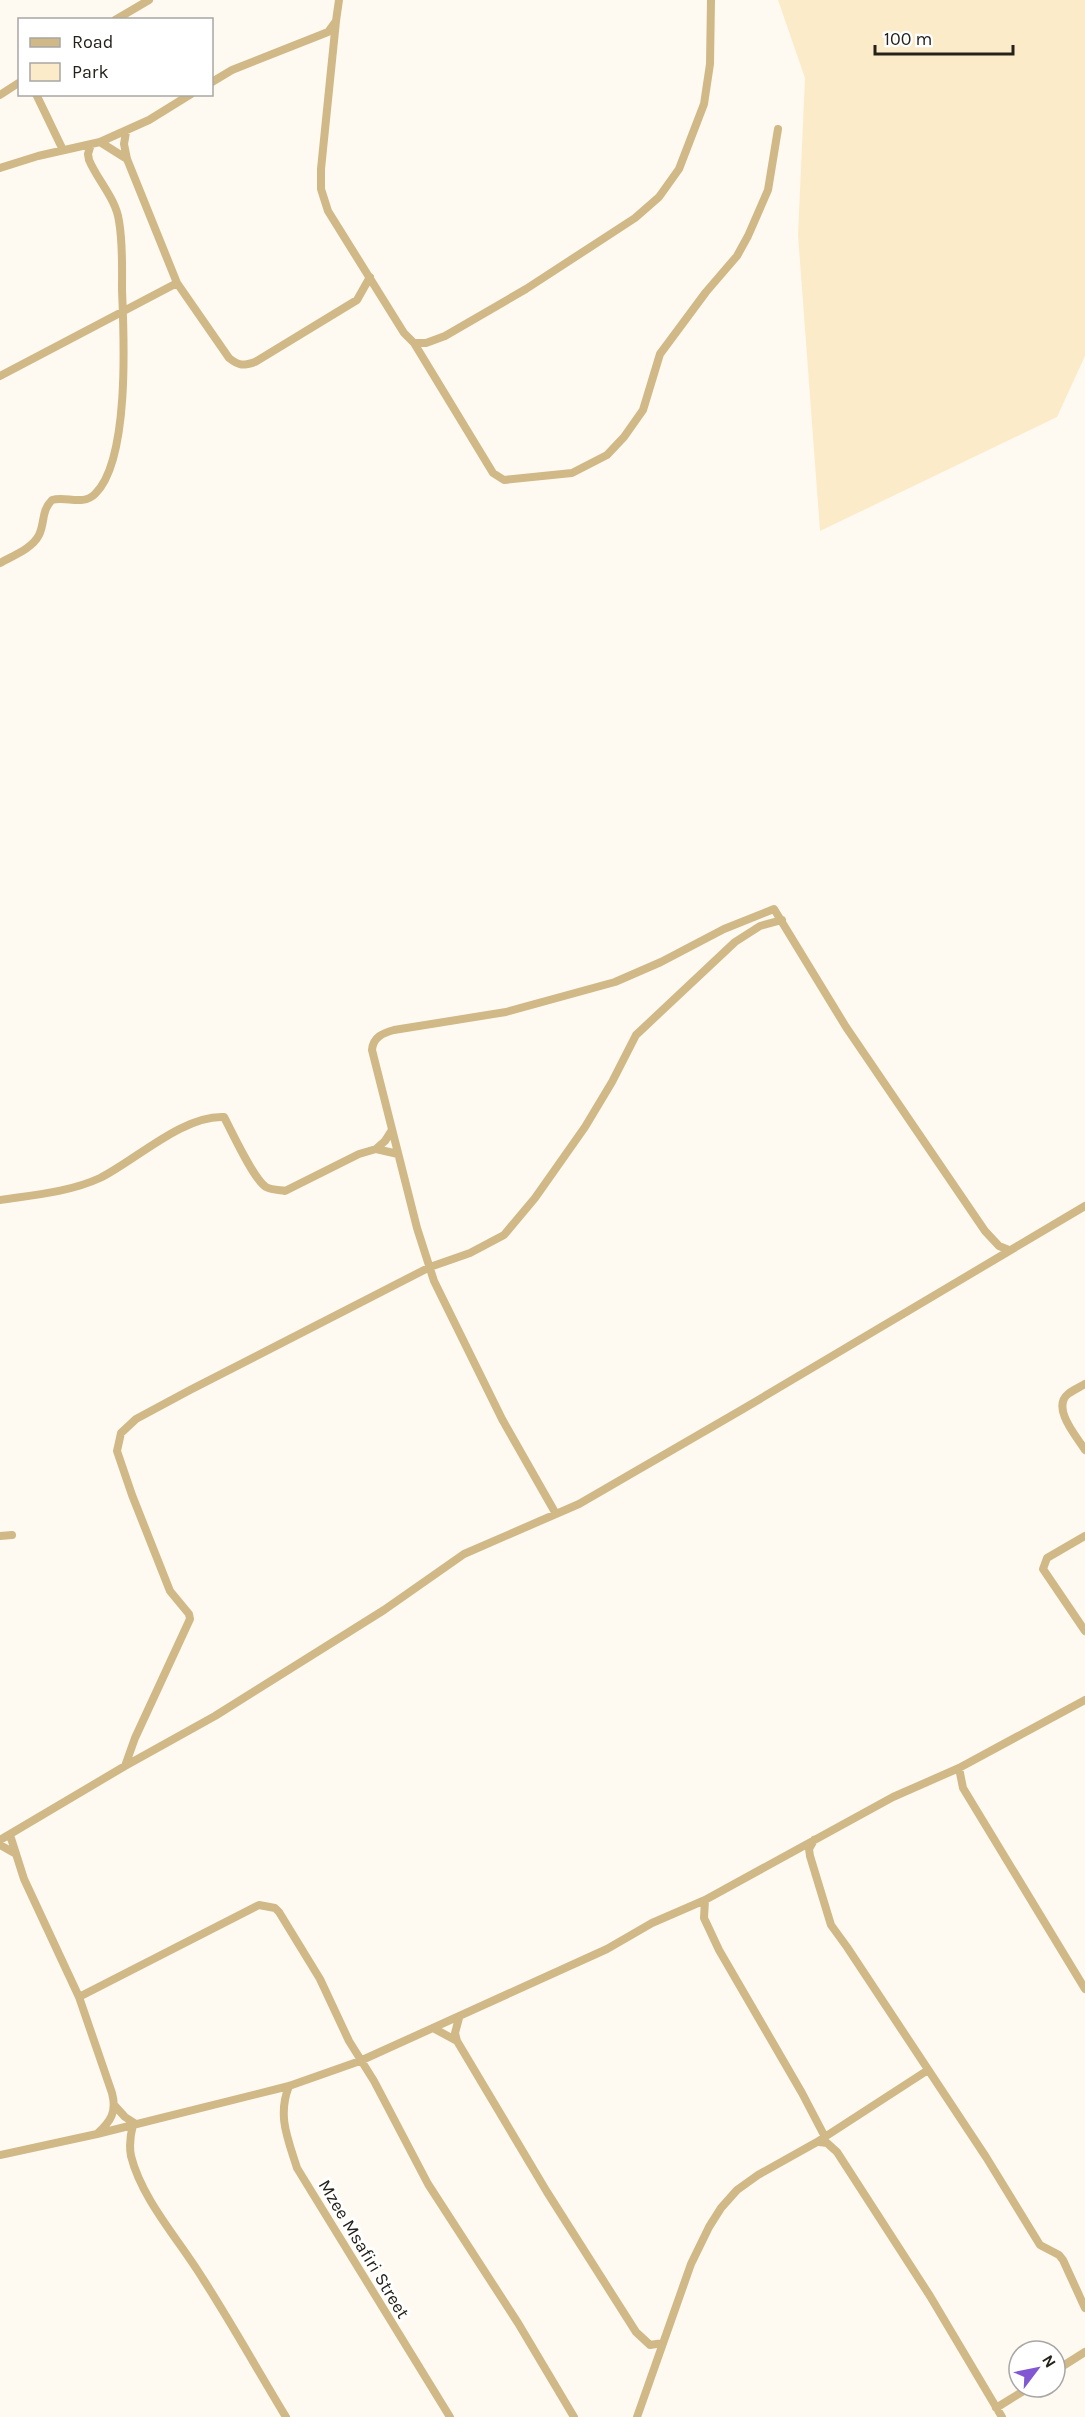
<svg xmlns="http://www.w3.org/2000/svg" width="1085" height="2417" font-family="Karla,sans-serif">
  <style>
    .green { fill: #fcebc8 }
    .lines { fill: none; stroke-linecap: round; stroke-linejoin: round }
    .minor { stroke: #d1b987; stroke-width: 8 }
    .labels { text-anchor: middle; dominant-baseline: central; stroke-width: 6; stroke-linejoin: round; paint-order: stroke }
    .street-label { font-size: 18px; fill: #25221b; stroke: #fff }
  </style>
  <rect width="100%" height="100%" fill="#fefaf2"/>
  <path class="green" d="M778 0H1085V356L1057 417 820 531 798 235 805 78Z"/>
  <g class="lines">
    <path class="minor" d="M115 20 149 0
      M336 21 321 169V189L328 211 404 333 414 343H426L445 336 526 289 635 218 659 197 679 169 704 104 710 64 711 0
      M212 82 232 70 328 32 336 21 339 0
      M36 94 63 150
      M0 95 20 82
      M126 132 124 144 127 159 177 283 229 358C239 366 243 366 255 362L357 300 370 277
      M100 142 127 159
      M0 168 38 156 100 142 149 120 191 94
      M414 343 493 473 504 480 572 473 607 455 624 437 643 410 660 354 706 292 737 256 748 236 768 190 778 129
      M0 376 177 283
      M0 563C12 556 32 549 39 535 45 523 41 511 52 500 66 496 83 506 95 494 130 460 124 336 122 290 122 267 123 244 119 221 116 199 98 181 89 160L88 154 91 144
      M376 1149 385 1141 392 1130
      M0 1200C33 1195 70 1192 100 1178 136 1160 183 1115 224 1117 232 1132 254 1180 266 1187 272 1190 279 1190 285 1191L359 1154 376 1149 398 1154
      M1085 1384C1080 1387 1073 1390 1068 1394 1051 1408 1077 1437 1085 1450
      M556 1514 502 1419 434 1281 417 1228 372 1050C373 1037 383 1033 394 1030L506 1012 615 982 661 962 724 929 774 909 846 1027 985 1231 999 1246 1009 1250
      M0 1536 12 1535
      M1085 1536 1047 1558 1043 1569 1085 1631
      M125 1766 135 1738 190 1619 189 1614 170 1591 132 1495 117 1451 121 1433 136 1419 190 1390 430 1267 470 1253 504 1235 535 1198 585 1127 612 1082 636 1035 735 942 760 926 782 920
      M959 1768 963 1788 1085 1989
      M10 1835 24 1879 79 1997 112 2093C117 2112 111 2121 97 2134
      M0 1840 125 1766 215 1716 384 1610 464 1554 579 1504 743 1409 1085 1206
      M814 1840 809 1849 810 1856 831 1925 847 1947 986 2157 1040 2245 1059 2255 1063 2260 1085 2308
      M0 1845 16 1854
      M705 1900 704 1918 719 1950 802 2093 825 2137
      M79 1997 259 1905 275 1908 279 1912 320 1979 349 2041 374 2081 428 2184 518 2323 574 2417
      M459 2018 455 2033 457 2041 547 2192 636 2332 650 2345 663 2343
      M433 2028 457 2041
      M289 2086C277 2116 288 2139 297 2168L450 2417
      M115 2106 125 2117 136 2124
      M133 2125C130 2136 129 2145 131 2156 142 2200 180 2241 203 2279 232 2324 258 2371 286 2417
      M819 2142 827 2143 837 2152 930 2296 1002 2417
      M0 2155 97 2134 289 2086 360 2061 607 1949 652 1923 705 1900 893 1797 959 1768 1085 1700
      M1055 2371 1085 2352
      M996 2408 1030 2387
      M637 2417 691 2264 709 2227 721 2208 737 2190 758 2175 817 2142 928 2070"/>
  </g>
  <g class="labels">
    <g class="street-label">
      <text transform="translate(364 2249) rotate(59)">Mzee Msafiri Street</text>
    </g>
  </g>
  <rect x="18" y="18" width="195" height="78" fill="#ffffff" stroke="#a8a7a4" stroke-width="1.5"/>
  <rect x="30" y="38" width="30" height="9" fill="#d1b987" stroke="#a8a7a4" stroke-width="1.5"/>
  <text x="72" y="48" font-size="18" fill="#25221b">Road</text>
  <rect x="30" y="63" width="30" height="18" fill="#fcebc8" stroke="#a8a7a4" stroke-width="1.5"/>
  <text x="72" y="78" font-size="18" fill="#25221b">Park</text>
  <g transform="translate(1037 2369) rotate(58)"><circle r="28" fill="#ffffff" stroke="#a8a7a4" stroke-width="1.5"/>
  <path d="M0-4.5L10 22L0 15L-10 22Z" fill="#8158d2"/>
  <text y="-9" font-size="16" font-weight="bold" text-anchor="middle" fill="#25221b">N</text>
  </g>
  <path d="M875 45v9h138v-9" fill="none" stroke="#25221b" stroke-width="3"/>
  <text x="884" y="45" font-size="18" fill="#25221b" stroke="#ffffff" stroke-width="4.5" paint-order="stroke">100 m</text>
</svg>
